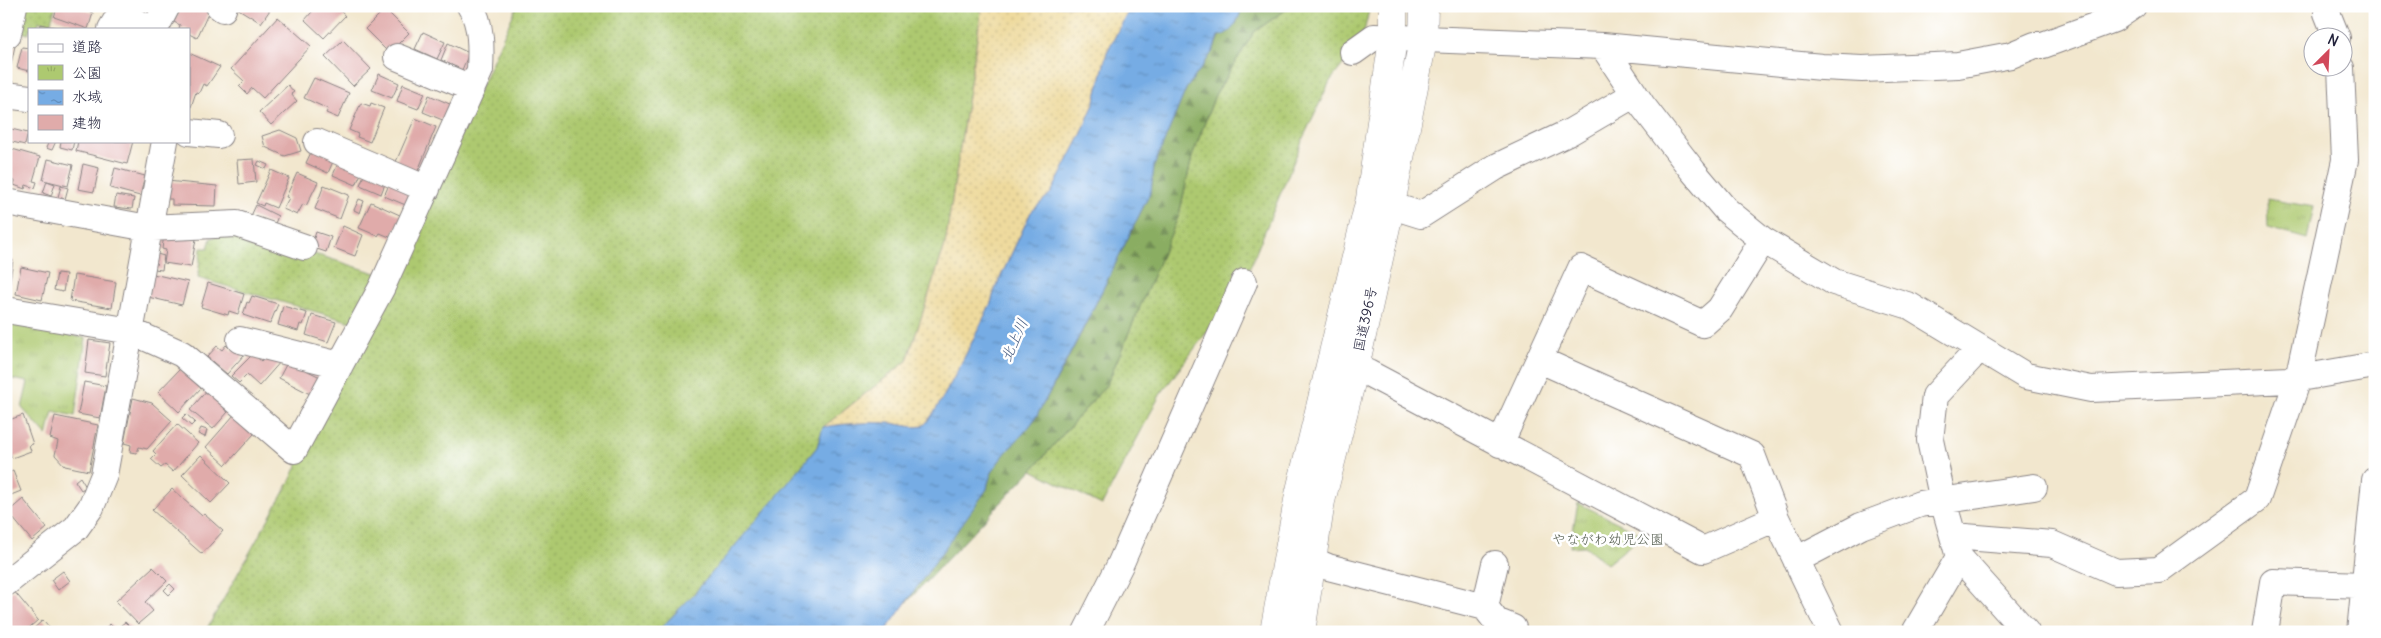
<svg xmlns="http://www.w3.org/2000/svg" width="2381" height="638" font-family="Delius,'Klee One',sans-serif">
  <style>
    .grass { fill: url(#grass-dots); stroke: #687656 }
    .forest { fill: url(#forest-firs); stroke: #56684e }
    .sand { fill: url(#sand-dots); stroke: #887e6c }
    .park { fill: url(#park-tufts); stroke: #687656 }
    .water { fill: url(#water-ripples); stroke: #4c6790 }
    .building { fill: #e0abaa }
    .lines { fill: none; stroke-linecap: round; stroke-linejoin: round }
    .minor-casing { stroke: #8a8484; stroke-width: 28 }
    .highway-casing { stroke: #8a8484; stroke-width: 29 }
    .minor { stroke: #fff; stroke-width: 26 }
    .highway { stroke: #fff; stroke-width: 28 }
    .labels { text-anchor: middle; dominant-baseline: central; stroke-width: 5; stroke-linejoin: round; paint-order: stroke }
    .street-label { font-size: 14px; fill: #22223b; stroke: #fff }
    .park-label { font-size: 14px; fill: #535c4e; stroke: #fff }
    .water-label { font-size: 15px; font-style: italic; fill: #44597f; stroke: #fff }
  </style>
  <defs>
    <pattern id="grass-dots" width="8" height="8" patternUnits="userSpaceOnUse" patternTransform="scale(1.25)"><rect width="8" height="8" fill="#adc970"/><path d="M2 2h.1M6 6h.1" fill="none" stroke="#95ac62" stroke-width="1.8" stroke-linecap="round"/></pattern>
    <pattern id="forest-firs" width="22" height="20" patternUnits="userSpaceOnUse" patternTransform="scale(1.25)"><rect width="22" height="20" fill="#8aad62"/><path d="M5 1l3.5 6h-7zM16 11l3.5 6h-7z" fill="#708c52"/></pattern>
    <pattern id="sand-dots" width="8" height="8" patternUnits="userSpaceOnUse" patternTransform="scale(1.25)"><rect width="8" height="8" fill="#eeda9e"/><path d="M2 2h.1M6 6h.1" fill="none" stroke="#ccbb89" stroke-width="1.8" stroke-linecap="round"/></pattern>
    <pattern id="park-tufts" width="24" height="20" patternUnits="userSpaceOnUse" patternTransform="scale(1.25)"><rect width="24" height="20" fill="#adc970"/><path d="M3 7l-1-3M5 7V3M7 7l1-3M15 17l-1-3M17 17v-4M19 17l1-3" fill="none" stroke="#95ac62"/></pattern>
    <pattern id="water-ripples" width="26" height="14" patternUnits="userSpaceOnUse" patternTransform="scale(1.25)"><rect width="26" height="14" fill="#76ace4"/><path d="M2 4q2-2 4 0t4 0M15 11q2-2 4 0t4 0" fill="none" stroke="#608cba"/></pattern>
  </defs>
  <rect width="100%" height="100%" fill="#fff"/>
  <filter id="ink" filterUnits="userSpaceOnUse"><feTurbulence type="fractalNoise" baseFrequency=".02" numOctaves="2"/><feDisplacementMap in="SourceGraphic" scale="10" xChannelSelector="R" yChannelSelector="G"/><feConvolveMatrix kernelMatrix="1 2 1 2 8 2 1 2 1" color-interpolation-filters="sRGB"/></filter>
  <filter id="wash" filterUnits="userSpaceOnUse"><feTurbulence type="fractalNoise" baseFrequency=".0096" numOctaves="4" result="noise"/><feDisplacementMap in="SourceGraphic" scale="20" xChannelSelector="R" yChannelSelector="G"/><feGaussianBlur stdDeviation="1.12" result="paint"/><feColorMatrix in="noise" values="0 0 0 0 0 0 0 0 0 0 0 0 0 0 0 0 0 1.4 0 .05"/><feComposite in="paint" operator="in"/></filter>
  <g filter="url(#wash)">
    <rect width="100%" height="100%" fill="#f2e7ce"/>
    <path class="grass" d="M22 6H56L50 24 39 21 37 29H29V34L16 31Z
      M517 6H982L945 245 907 361 823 427 817 447 784 488 694 594 657 632H205L291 479 309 439 388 294Z
      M1291 6H1370L1364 32 1353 52 1330 81 1305 134 1244 282 1160 395 1102 505 1032 470 1107 384 1179 215 1192 157 1215 95 1254 32Z
      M241 231 379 274 355 323 198 278 201 248H208L211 238Z"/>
    <path class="forest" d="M1243 6H1291L1254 32 1215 95 1192 157 1179 215 1107 384 1032 470 901 608 987 489C991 458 1023 439 1037 415 1079 342 1114 266 1151 191L1154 166 1186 89 1213 51 1219 36 1236 24Z"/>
    <path class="sand" d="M982 6H1131L1107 52 1095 101 1081 135 1051 193 1031 212 995 289 991 303C982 321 935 422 922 426 912 429 898 423 888 423 866 422 844 424 823 427L907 361 945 245Z"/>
    <path class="park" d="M2267 199 2314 207 2307 239 2268 228Z
      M6 323 86 338 75 416 53 411 47 436 22 408 28 382 6 378Z
      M1578 503 1643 535 1607 564 1585 546 1570 547Z"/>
    <path class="water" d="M1131 6H1243C1238 19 1234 34 1218 36L1213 51 1186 89 1154 166 1151 191C1114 266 1078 342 1037 415 1024 439 991 458 987 489L885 632H657L694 594 784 488 817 447 823 427C844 424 866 422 888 423 898 423 912 429 922 426 935 422 982 321 991 303L995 289 1031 212 1051 193 1081 135 1095 101 1107 52Z"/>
    <g id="blocks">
      <path class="building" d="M58 6H73L93 13 88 29 54 17Z
        M182 6 211 7 197 38 189 34V29H179L180 25 174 22Z
        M238 6H270L272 7 261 23 237 8Z
        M317 6H336L345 16 324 38 305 20Z
        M385 9 409 33 389 53 365 29Z
        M278 17 311 46 263 98 252 88 247 94 239 86 244 81 231 69Z
        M41 24 57 28V29H40Z
        M423 32 445 42 437 59 415 49Z
        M343 40 371 69 353 86 325 57Z
        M448 43 469 53 462 70 441 60Z
        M6 45 15 46 9 73H6Z
        M22 47 29 48V71L17 68Z
        M189 53 220 67 207 86 203 84 199 93 196 92 191 107 189 106Z
        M379 74 399 83 392 98 372 90Z
        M314 78 349 93 338 118 326 113 328 109 304 98Z
        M403 84 425 93 418 109 397 101Z
        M288 85 294 92 291 94 297 101 271 125 259 112Z
        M429 95 452 105 445 121 423 112Z
        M361 103 370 106 371 103 384 108 370 142 357 137 358 134 349 130Z
        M415 118 436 127 417 173 395 164Z
        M11 129 28 133 25 145 8 141Z
        M280 130 297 138 301 151 285 156 265 147 262 136Z
        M49 141H56L52 150 46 148Z
        M61 141H74L72 150 60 147Z
        M78 141H133L127 164 76 151Z
        M313 148 335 157 328 173 306 163Z
        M12 149 40 157 33 181 37 182 35 188 26 185 25 189 14 185 15 181 6 178V169Z
        M48 159 73 165 68 186 43 180Z
        M254 159 256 182 239 184 237 160Z
        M340 159 363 169 356 185 333 175Z
        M259 161 268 165 266 169 257 165Z
        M83 164 99 168 94 192 78 189Z
        M115 168 145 176 140 196 110 188Z
        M271 170 289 178 276 208 264 203 263 206 256 203Z
        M366 170 387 179 381 194 360 185Z
        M297 173 318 182 306 206 303 204 297 215 283 209 289 198 286 197Z
        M391 180 414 190 408 206 384 196Z
        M47 181 55 184 51 196 43 193Z
        M167 181 217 186 216 206 172 205V199H166Z
        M324 185 349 195 340 219 315 209Z
        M61 186 68 188 65 199 58 197Z
        M116 195 134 198 132 209 114 207Z
        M359 199 364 201 360 213 354 210Z
        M371 202 402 216 392 238 380 233 378 236 359 228Z
        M256 205 278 216 274 226 251 216Z
        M343 226 363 235 355 256 334 248Z
        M316 232 331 237 326 252 311 247Z
        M164 234 196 239 191 267 164 263 166 250 162 249Z
        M157 254 164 256 162 270 154 269Z
        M6 259 13 260 9 287 6 286Z
        M21 267 48 273 42 300 16 294Z
        M57 273 66 274 63 292 54 290Z
        M153 274 188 282 182 305 148 297Z
        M74 275 116 282 112 308 70 301Z
        M208 283 244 294 238 314 229 311 228 315 201 307Z
        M252 296 278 304 270 324 243 315 247 302 249 303Z
        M283 306 307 313 303 325 300 324 298 331 278 325Z
        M312 315 336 322 328 342 306 335Z
        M89 340 110 343 105 376 85 373Z
        M226 345 232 351 235 348 244 355 227 374 207 357 217 346 222 350Z
        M253 354 261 361 266 355 282 360 259 386 247 375 239 383 231 376Z
        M288 361 320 377 312 395 279 378Z
        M180 369 201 388 179 412 158 392Z
        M84 382 106 386 100 418 78 414Z
        M208 389 227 405 224 409 228 412 213 429 190 410Z
        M133 398 152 403 172 421 147 449 139 447 137 453 130 452 131 445 124 443Z
        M186 414 195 422 191 426 182 418Z
        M23 415 33 444 29 445 31 451 12 458 6 443V421Z
        M234 415 254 434 226 465 206 447Z
        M55 416 98 425 89 471 65 466 55 455 58 441 50 438Z
        M177 424 198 443 173 472 165 465 161 468 151 459 156 454 153 451Z
        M201 428 207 430 205 437 198 434Z
        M201 455 230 483 211 503 182 475Z
        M13 471 21 491 6 497V474Z
        M80 477 86 487 81 490 75 481Z
        M172 489 202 516 204 514 223 531 202 554 152 510Z
        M23 499 47 528 32 541 8 512Z
        M153 567 167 581 145 602 153 611 138 624 116 601Z
        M63 571 70 581 58 590 51 580Z
        M170 584 175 589 169 595 164 590Z
        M13 590 38 620 24 632H14L6 623V595Z
        M43 620 54 632H30Z
        M125 622 135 632H126L120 626Z
        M110 624 118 632H101Z"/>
    </g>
  </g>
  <g filter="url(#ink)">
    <use href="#blocks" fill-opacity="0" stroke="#8a8484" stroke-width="1"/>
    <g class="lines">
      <defs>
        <path id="minor" d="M219 6 223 9 224 6
          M2327 13 2337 38
          M111 29 120 14 151 29
          M155 29 167 6
          M8 34 14 6
          M1603 46 1642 105 1693 171 1725 209 1763 240 1834 282 1910 306 2026 376 2091 389 2289 380 2375 365
          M1353 52 1374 37 1603 46 1822 67 1862 69 1958 65 2011 55 2035 45H2043L2114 19 2133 6
          M397 57 471 88
          M6 95 29 98
          M189 132 219 135
          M317 142 427 189
          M1370 199 1421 215 1496 167 1570 132 1635 94
          M6 202 148 228 237 224 304 247
          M6 310 131 331 182 354 294 450 382 287 480 70C481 50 482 23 470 6
          M240 340 340 365
          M1980 348 1935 396 1930 440 1943 501 1959 557 2026 632
          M1336 359 1368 373 1703 550 1776 518
          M1540 360 1752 455 1776 518 1831 632
          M1500 444 1581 268 1703 324 1720 309 1763 240
          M1953 536 2052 544 2116 572 2159 570 2257 499 2298 379 2345 160 2341 68
          M1292 552 1328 567 1485 607 1496 621 1513 628
          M1796 560 1861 526 1920 504 2034 487
          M6 583 76 528 91 507 104 475 165 141
          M1485 607 1495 564
          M1086 632 1120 565 1244 282
          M1915 632 1959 557
          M2265 632 2273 582 2364 585
          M2360 632 2375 480"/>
        <path id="highway" d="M1274 632 1299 495 1370 199 1393 39V6
          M1301 632 1321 501 1355 367 1391 204 1423 40 1424 6"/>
      </defs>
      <use href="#minor" class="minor-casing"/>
      <use href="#highway" class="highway-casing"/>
      <use href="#minor" class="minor"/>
      <use href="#highway" class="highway"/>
    </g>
  </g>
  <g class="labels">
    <g class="street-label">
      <text transform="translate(1365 319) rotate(-78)">国道396号</text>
    </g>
    <g class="park-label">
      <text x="1608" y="539">やながわ幼児公園</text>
    </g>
    <g class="water-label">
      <text transform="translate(1014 340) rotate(-66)">北上川</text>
    </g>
  </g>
  <rect width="2381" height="638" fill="none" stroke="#fff" stroke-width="25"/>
  <rect x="28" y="28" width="162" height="115" fill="#ffffff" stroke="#a7a7b1"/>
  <rect x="38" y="44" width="25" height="8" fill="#ffffff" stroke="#a7a7b1"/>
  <text x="72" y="52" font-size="15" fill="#22223b">道路</text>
  <rect x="38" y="65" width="25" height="15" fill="url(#park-tufts)" stroke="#a7a7b1"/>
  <text x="72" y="78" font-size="15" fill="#22223b">公園</text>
  <rect x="38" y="90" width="25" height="15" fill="url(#water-ripples)" stroke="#a7a7b1"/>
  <text x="72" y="102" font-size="15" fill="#22223b">水域</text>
  <rect x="38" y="115" width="25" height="15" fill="#e0abaa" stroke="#a7a7b1"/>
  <text x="72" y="128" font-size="15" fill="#22223b">建物</text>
  <g transform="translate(2328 52) rotate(24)"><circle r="24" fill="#ffffff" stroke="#a7a7b1"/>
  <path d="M0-4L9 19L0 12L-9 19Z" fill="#d1495b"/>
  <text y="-8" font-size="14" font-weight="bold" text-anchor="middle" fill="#22223b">N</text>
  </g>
</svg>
